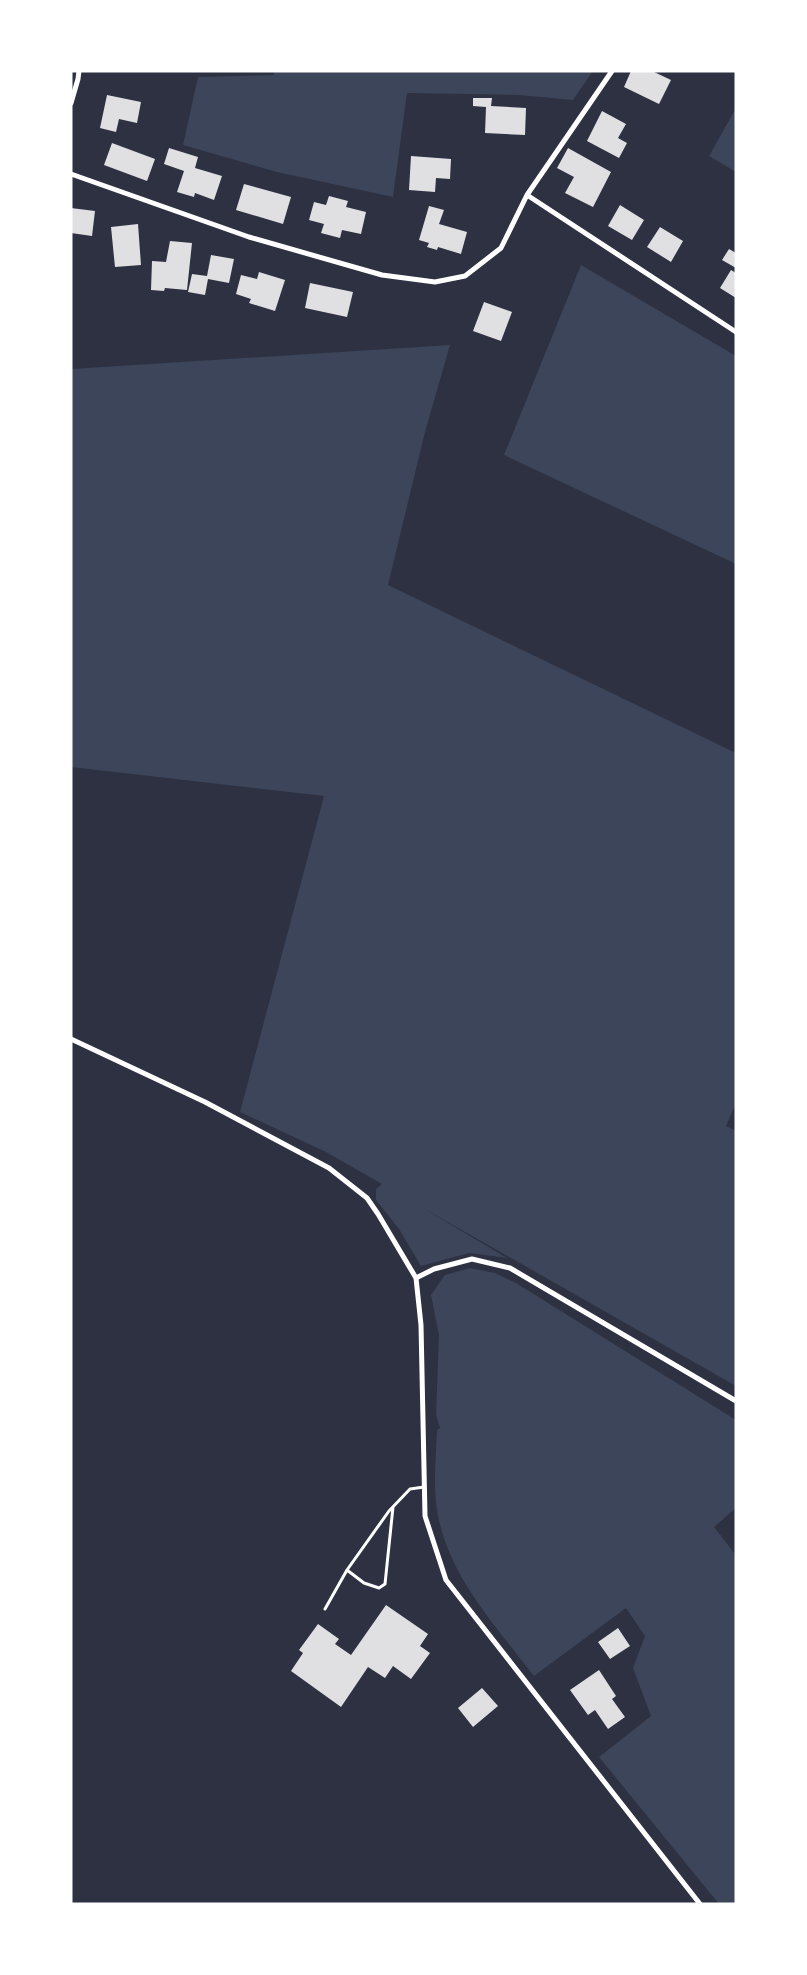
<svg xmlns="http://www.w3.org/2000/svg" width="807" height="1975" font-family="Poppins,sans-serif">
  <style>
    .green { fill: #3c4559 }
    .building { fill: #e0e0e3 }
    .lines { fill: none; stroke-linecap: round; stroke-linejoin: round }
    .service { stroke: #fff; stroke-width: 3 }
    .minor { stroke: #fff; stroke-width: 5 }
  </style>
  <rect width="100%" height="100%" fill="#2d3142"/>
  <path class="green" d="M274 71H593L573 100 519 95 407 93 393 197 277 172 183 145 198 77 274 75Z
    M736 108V172L709 156Z
    M581 265 736 356V564L504 455Z
    M450 345 425 432 388 585 736 753V1103L726 1126 736 1131V1386L423 1208 507 1258 469 1253 421 1266 399 1229 376 1200V1189L382 1184 326 1152 240 1112 324 796 71 767V369Z
    M470 1268 495 1273 516 1283 736 1420V1508L714 1527 736 1555V1904H719L599 1757 651 1716 633 1668 645 1636 626 1608 534 1676C496 1626 447 1575 437 1510 433 1484 436 1457 437 1430L440 1428 436 1415 439 1335 431 1295 445 1275Z"/>
  <path class="building" d="M631 71H652L671 80 659 104 624 87Z
    M107 95 141 102 137 123 119 119 116 132 100 128Z
    M473 98H492L491 106 526 108 525 135 485 133 486 107 473 106Z
    M602 111 626 124 618 138 627 143 619 158 587 141Z
    M112 143 155 159 147 181 104 165Z
    M169 148 198 157 195 168 222 176 214 200 195 193 194 197 177 192 184 171 164 164Z
    M568 148 611 172 593 207 565 193 574 177 557 168Z
    M411 156 451 159 450 179 436 178 435 192 409 190Z
    M244 184 291 197 283 224 236 210Z
    M329 196 348 201 346 207 366 212 361 234 342 230 340 238 321 233 324 224 309 220 314 202 326 205Z
    M620 205 644 220 632 240 608 226Z
    M429 206 444 210 439 224 467 232 461 254 438 247 437 250 427 247 429 243 419 240Z
    M71 208 95 211 92 236 71 233Z
    M138 224 141 265 115 267 111 227Z
    M660 227 683 241 671 262 647 247Z
    M170 241 192 243 187 290 165 288 164 291 151 290 152 261 166 262Z
    M729 249 736 253V268L722 260Z
    M211 255 234 259 229 283 208 279 205 295 188 292 192 274 207 276Z
    M731 270 736 273V298L720 288Z
    M259 272 285 280 275 311 249 303 251 299 236 294 241 275 257 279Z
    M310 283 353 292 347 317 305 308Z
    M484 302 512 312 501 341 473 331Z
    M386 1605 428 1634 420 1646 430 1653 411 1679 393 1666 385 1678 368 1667 341 1707 291 1671 303 1653 299 1650 318 1624 339 1639 335 1644 351 1655Z
    M618 1628 630 1646 610 1659 598 1642Z
    M599 1670 616 1696 612 1699 625 1717 608 1729 595 1710 588 1715 570 1690Z
    M482 1688 498 1706 473 1727 458 1708Z"/>
  <g class="lines">
    <path class="service" d="M347 1570 364 1583 379 1588 385 1584 393 1507
      M325 1609 347 1570 389 1511 410 1489 424 1487"/>
    <path class="minor" d="M71 103 78 79 79 71
      M71 174 249 237 382 275 435 282 465 276 501 248 527 195 612 71
      M527 195 736 332
      M71 1039 205 1102 329 1168 367 1198 378 1214 416 1278 421 1325 425 1516 446 1580 700 1904
      M416 1278 434 1269 472 1259 510 1268 736 1401"/>
  </g>
  <rect width="807" height="1975" fill="none" stroke="#ffffff" stroke-width="145"/>
</svg>
